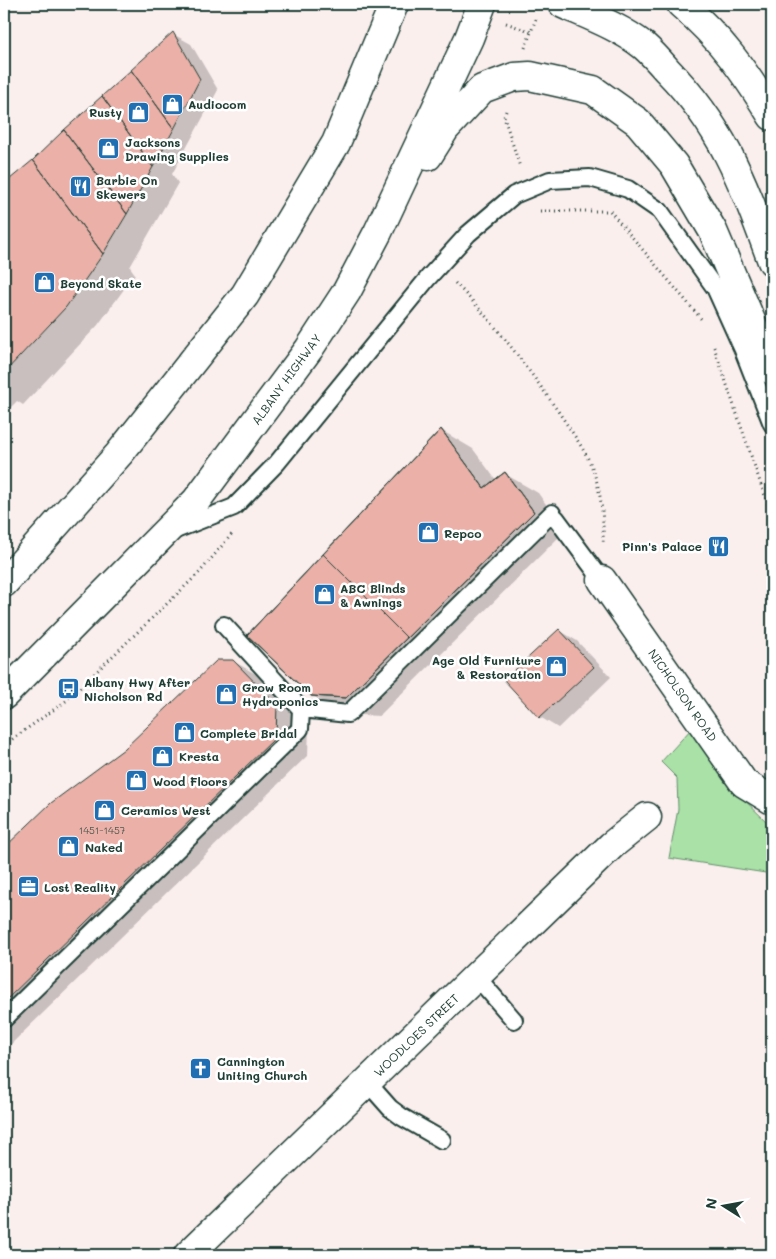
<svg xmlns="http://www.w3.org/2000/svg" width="776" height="1259" font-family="Mali,sans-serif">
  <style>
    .green { fill: #a9e1a6; stroke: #648f6d }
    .shadow { fill: #0003 }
    .building { fill: #ebb1a8; stroke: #1f3d34 }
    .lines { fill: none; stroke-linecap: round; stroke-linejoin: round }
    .service-casing { stroke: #1f3d34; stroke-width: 20 }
    .minor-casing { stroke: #1f3d34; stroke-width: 31 }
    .primary-casing { stroke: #1f3d34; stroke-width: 31 }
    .trunk-casing { stroke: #1f3d34; stroke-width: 31 }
    .path { stroke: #1f3d34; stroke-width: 3; stroke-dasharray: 1 4; stroke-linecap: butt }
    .service { stroke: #fff; stroke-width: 16 }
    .minor { stroke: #fff; stroke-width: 28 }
    .primary { stroke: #fff; stroke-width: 28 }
    .trunk { stroke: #fff; stroke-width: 28 }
    .labels { text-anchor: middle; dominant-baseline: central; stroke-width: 5; stroke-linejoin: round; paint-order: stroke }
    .number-label { font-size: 10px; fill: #525a51 }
    .poi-label { font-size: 12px; font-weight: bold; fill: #1f3d34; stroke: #fff; text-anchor: start }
    .street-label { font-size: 12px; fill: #1f3d34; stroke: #fff }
  </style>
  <rect width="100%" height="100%" fill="#fbefee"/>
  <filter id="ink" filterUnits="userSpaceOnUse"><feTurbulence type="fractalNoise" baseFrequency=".02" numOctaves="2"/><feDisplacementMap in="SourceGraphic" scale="10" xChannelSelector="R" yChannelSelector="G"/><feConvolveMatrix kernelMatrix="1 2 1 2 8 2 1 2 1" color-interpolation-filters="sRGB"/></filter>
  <g filter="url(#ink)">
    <path class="green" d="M692 728 727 783 770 825 772 833V874L669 858 678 809 677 778 661 762Z"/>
    <path class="shadow" d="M173 34 191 44 218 90 172 174 178 183 130 267 135 274 98 325 23 405 17 401 4 414V260L9 255 4 247V185L33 161Z
      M441 430 473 449 496 480 505 474 538 493 565 531 379 716 344 714 311 695Z
      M559 630 577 641 611 677 558 728 540 717 505 680Z
      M233 661 266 680 309 725 308 755 4 1051V850L43 812 125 750Z"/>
    <path class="building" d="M173 32 200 79 174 129 131 70Z
      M131 70 174 129 153 167 102 96Z
      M102 96 153 167 127 214 64 130Z
      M64 130 127 214 103 254 33 160Z
      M33 160 103 254 66 307 4 373V259L8 255 4 249V184Z
      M441 429 484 488 505 472 534 512 346 698 311 696 247 635Z
      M441 429 484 488 505 472 534 512 407 638 323 554Z
      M323 554 407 638 346 698 311 696 247 635Z
      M559 629 594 667 539 718 504 680Z
      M217 660H233L277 705 276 737 4 1002V848L51 803 124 749Z"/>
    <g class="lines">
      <defs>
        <path id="service" d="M556 518 602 580
          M173 531 234 507 277 463 428 278 468 234 514 195 550 180 590 178 628 189 660 211 715 288 743 350 772 424
          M224 625 301 709 348 714 552 513
          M476 976 514 1020
          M4 1019 300 729 301 709
          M367 1082 390 1108 402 1117 442 1140"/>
        <path id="minor" d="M602 580 744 783 772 800
          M188 1255 612 845 647 817"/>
        <path id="primary" d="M563 4C590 16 620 27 644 46 652 53 660 62 667 70 725 129 744 186 772 261
          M681 4C722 39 744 71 772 116"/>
        <path id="trunk" d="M428 156 445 129 482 89 514 77 530 76 593 90 638 122 674 165 713 231 772 370
          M4 583 119 454 245 295 336 143 394 4
          M4 695 196 501 309 349 347 291 378 232 469 38 482 4"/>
      </defs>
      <use href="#service" class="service-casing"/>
      <use href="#minor" class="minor-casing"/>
      <use href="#primary" class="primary-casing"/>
      <use href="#trunk" class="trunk-casing"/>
      <path class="path" d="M506 23 531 32
        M525 48 537 16
        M506 111 504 117 520 167
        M540 211H610L703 321
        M455 283C495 323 528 368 560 414 571 431 586 451 593 470 601 492 604 518 603 542
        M714 347 772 517
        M4 745 66 701 200 572 232 534"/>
      <use href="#service" class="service"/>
      <use href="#minor" class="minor"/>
      <use href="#primary" class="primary"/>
      <use href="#trunk" class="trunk"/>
    </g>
  </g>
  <defs>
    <symbol id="shop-square" viewBox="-11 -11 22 22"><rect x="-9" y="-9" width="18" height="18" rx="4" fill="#1f6fb2" stroke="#fff"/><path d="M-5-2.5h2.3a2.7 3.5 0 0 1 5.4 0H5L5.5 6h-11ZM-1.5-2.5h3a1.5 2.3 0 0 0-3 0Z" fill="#fff"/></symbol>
    <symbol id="restaurant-square" viewBox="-11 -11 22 22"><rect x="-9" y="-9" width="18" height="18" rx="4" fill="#1f6fb2" stroke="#fff"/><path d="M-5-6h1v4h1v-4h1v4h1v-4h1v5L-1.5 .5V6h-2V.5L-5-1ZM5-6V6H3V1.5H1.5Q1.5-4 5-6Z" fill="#fff"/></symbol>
    <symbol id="bus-square" viewBox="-11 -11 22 22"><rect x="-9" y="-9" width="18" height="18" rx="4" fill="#1f6fb2" stroke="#fff"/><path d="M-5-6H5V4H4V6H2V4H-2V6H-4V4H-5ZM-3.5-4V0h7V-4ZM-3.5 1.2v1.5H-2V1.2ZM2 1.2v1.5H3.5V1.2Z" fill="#fff"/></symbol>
    <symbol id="office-square" viewBox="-11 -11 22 22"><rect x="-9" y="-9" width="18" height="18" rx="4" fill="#1f6fb2" stroke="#fff"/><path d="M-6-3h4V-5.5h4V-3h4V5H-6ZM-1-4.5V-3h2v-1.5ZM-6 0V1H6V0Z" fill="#fff"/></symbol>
    <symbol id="church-square" viewBox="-11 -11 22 22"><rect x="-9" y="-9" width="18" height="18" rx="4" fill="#1f6fb2" stroke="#fff"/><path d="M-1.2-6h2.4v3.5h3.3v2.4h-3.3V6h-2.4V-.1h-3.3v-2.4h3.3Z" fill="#fff"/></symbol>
  </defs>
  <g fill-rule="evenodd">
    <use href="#shop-square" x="160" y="92" width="25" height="25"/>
    <use href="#shop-square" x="126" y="100" width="25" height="25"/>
    <use href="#shop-square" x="96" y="136" width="25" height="25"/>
    <use href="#restaurant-square" x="68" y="174" width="25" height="25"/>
    <use href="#shop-square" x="32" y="270" width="25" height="25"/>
    <use href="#shop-square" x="416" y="520" width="25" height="25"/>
    <use href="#restaurant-square" x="706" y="534" width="25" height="25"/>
    <use href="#shop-square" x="312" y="582" width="25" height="25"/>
    <use href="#shop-square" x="544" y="654" width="25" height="25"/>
    <use href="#bus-square" x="56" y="676" width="25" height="25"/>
    <use href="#shop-square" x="214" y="682" width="25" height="25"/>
    <use href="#shop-square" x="172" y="720" width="25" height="25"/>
    <use href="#shop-square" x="150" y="744" width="25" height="25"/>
    <use href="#shop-square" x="124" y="768" width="25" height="25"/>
    <use href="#shop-square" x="92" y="798" width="25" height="25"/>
    <use href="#shop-square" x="56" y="834" width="25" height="25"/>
    <use href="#office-square" x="16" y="874" width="25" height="25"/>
    <use href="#church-square" x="188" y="1056" width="25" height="25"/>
  </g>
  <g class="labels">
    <g class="number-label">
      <text x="102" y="830">1451-1457</text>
    </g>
    <g class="poi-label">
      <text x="188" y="104">Audiocom</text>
      <text x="122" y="112" text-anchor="end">Rusty</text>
      <text x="125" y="142">Jacksons<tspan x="125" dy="14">Drawing Supplies</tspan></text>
      <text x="96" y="180">Barbie On<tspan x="96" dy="14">Skewers</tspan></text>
      <text x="60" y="283">Beyond Skate</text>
      <text x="444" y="533">Repco</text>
      <text x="702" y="546" text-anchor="end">Pinn's Palace</text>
      <text x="340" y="588">ABC Blinds<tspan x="340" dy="14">&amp; Awnings</tspan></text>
      <text x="541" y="660" text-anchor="end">Age Old Furniture<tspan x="541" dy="14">&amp; Restoration</tspan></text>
      <text x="84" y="682">Albany Hwy After<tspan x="84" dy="14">Nicholson Rd</tspan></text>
      <text x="242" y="687">Grow Room<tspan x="242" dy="14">Hydroponics</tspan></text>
      <text x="200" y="733">Complete Bridal</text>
      <text x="179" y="756">Kresta</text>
      <text x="153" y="781">Wood Floors</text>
      <text x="121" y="810">Ceramics West</text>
      <text x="85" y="847">Naked</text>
      <text x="44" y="887">Lost Reality</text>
      <text x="217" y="1061">Cannington<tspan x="217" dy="14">Uniting Church</tspan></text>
    </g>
    <g class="street-label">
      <text transform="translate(286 379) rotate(-54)">ALBANY HIGHWAY</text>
      <text transform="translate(683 695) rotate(55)">NICHOLSON ROAD</text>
      <text transform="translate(416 1035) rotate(-44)">WOODLOES STREET</text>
    </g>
  </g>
  <rect width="776" height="1259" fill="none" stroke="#fff" stroke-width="20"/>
  <rect x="10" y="10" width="756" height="1239" fill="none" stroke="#1f3d34" stroke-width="2" filter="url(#ink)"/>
  <g transform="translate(724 1206) rotate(281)" stroke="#ffffff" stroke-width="4" paint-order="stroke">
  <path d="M0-4L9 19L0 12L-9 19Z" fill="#1f3d34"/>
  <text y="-8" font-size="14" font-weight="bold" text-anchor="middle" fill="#1f3d34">N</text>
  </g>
</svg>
